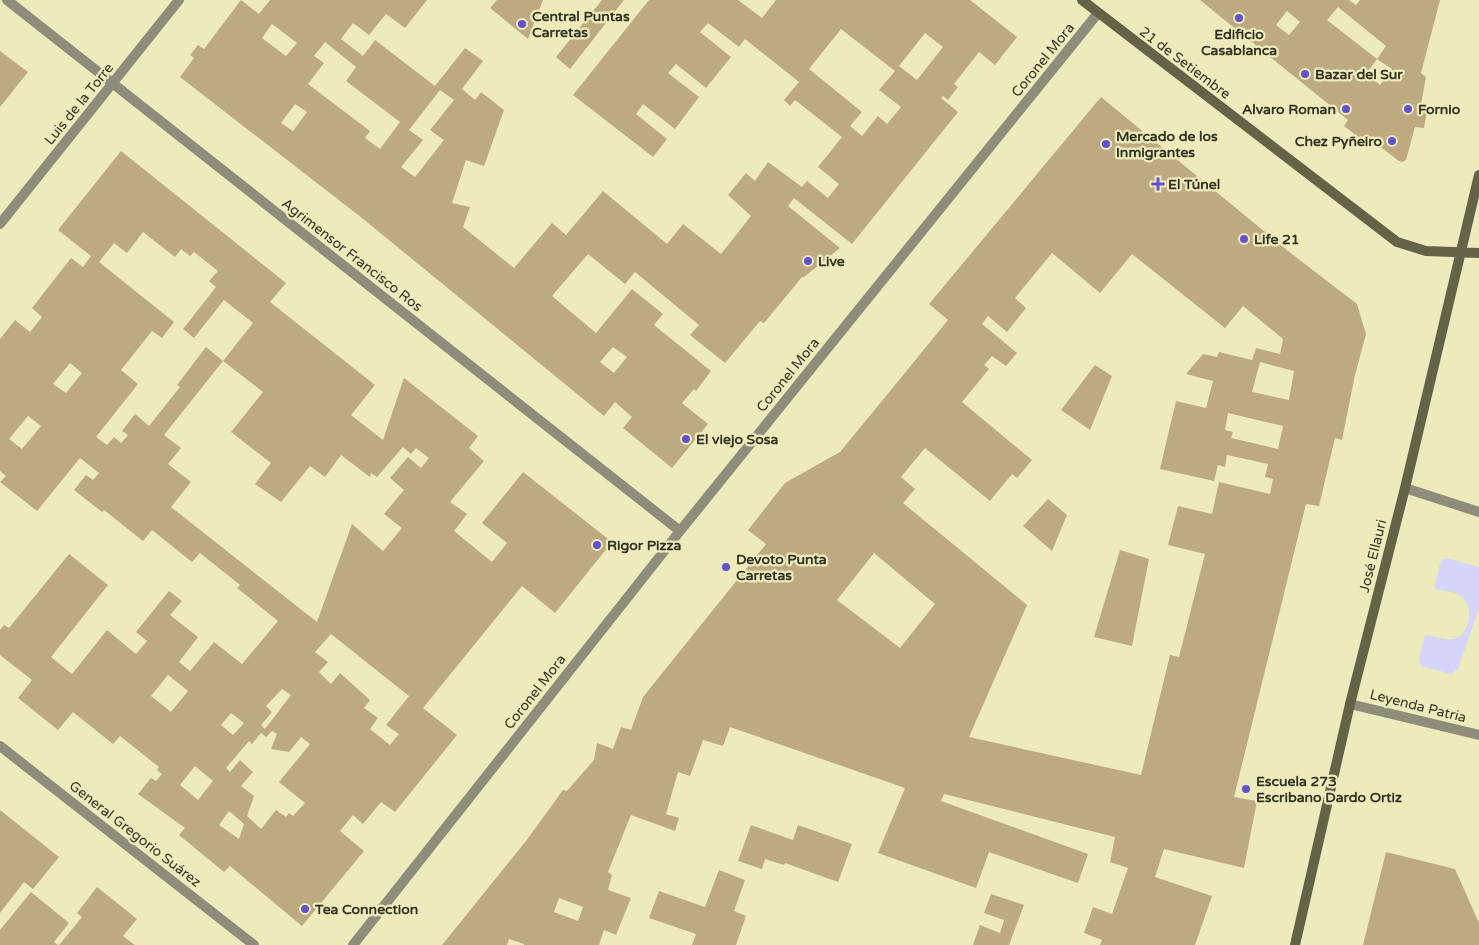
<svg xmlns="http://www.w3.org/2000/svg" width="1479" height="945" font-family="'Varela Round',sans-serif">
  <style>
    .green { fill: #d5d5fa }
    .building { fill: #beaa80; fill-rule: evenodd }
    .lines { fill: none; stroke-linecap: round; stroke-linejoin: round }
    .street { stroke: #8e8d7b; stroke-width: 10 }
    .secondary { stroke: #646348; stroke-width: 10 }
    .poi-dot { fill: #6452cb; stroke: #edebbc; stroke-width: 2 }
    .labels { text-anchor: middle; dominant-baseline: central; stroke-width: 4.5; stroke-linejoin: round; paint-order: stroke }
    .poi-label { font-size: 14px; font-weight: bold; fill: #333220; stroke: #edebbc; text-anchor: start }
    .street-label { font-size: 14px; fill: #333220; stroke: #edebbc }
  </style>
  <rect width="100%" height="100%" fill="#edebbc"/>
  <path class="green" d="M1447 558 1479 567V608L1458 669 1451 674 1421 666 1419 659 1425 635C1433 636 1445 640 1453 639 1469 636 1474 611 1464 599 1458 591 1444 591 1434 589L1441 560Z"/>
  <path class="building" d="M241 0 259 14 270 0H427L405 28 386 14 369 35 353 23 341 39 363 56 375 40 435 86 465 48 483 61 462 89 475 100 481 92 504 110 484 166 466 160 452 203 470 207 463 227 514 268 552 223 566 235 603 191 667 244 683 224 721 254 751 216 728 195 746 173 755 181 768 162 802 187 807 181 828 198 839 184 818 167 842 137 795 100 790 106 784 100 799 82 745 39 739 47 708 23 700 32 731 57 706 88 676 64 668 73 699 97 675 129 643 104 636 114 667 139 653 157 573 95 649 0H738L762 18 776 0H970L1017 37 995 65 979 52 954 84 958 87 948 100 943 96 941 98 958 112 852 244 794 198 788 206 840 248 804 277H802L764 323 760 321 725 363 690 335 699 325 635 272 625 284 588 254 552 296 596 333 632 289 663 314 654 325 711 371 696 391 694 389 682 403 708 424 672 468 623 428 632 417 615 402 604 416 362 218 180 77 194 58 190 55 198 45 204 49ZM272 24 297 43 286 56 262 38ZM841 29 895 71 879 90 901 107 887 124 878 116 862 136 850 126 862 112 809 69ZM925 33 943 47 917 80 899 66ZM325 42 356 67 346 81 400 122 380 149 365 138 370 131 308 84 324 63 314 56ZM440 90 454 100 430 130 444 140 415 177 401 167 423 140 409 130ZM295 104 307 112 293 131 281 123ZM613 347 627 357 614 373 600 362Z
    M497 0H543L528 39 490 8Z
    M602 0H624L570 69 556 57Z
    M1200 0H1349L1356 5 1360 0H1440L1421 73 1426 77 1421 105 1428 106 1424 128 1415 127 1406 160 1402 162 1399 161 1366 136 1362 140 1344 126 1348 120ZM1338 7 1386 46 1377 59 1392 69 1380 85 1366 74 1377 59 1327 20ZM1287 11 1300 22 1289 35 1276 25Z
    M0 51 28 72 0 107Z
    M1101 97 1288 251 1357 304 1366 334 1355 375 1342 440 1335 438 1319 506 1306 504 1234 797 1257 801 1244 868 1164 849 1155 877 1212 896 1195 945H1100L1102 940 1084 933 1093 907 1112 914 1128 868 1110 862 1115 837 944 794 941 801 1088 854 1078 883 989 852 976 888 878 853 905 788 730 727 723 746 703 740 690 776 678 772 666 814 679 818 675 831 631 815 608 872 612 875 608 890 631 898 616 935 604 930 599 945H524V944L509 939 507 945H442L526 841 563 790 567 791 594 760 597 743 613 749 621 727 631 730 643 697 766 544 748 530 785 483 840 452 913 363 948 320 929 304ZM1052 253 1100 293 1132 254 1225 328 1243 306 1283 339 1280 354 1256 348 1252 360 1219 352 1217 357 1203 354 1186 374 1213 381 1206 408 1176 401 1160 469 1214 481 1218 465 1225 467 1227 455 1268 464 1265 477 1273 479 1270 494 1219 482 1212 514 1178 506 1168 545 1205 554 1179 657 1170 655 1141 775 969 737 1027 605 903 503 915 489 901 477 925 448 990 501 1012 474 1017 478 1032 460 962 402 989 369 984 365 992 356 1006 366 1017 353 982 324 988 316 1007 332 1026 308 1015 298ZM1260 362 1294 371 1289 400 1252 392ZM1228 413 1283 426 1278 449 1231 438 1233 432 1225 430ZM874 553 935 604 900 648 837 600ZM559 898 583 907 578 921 554 912Z
    M121 151 286 283 270 302 375 385 351 415 383 440 404 378 478 436 469 448 484 461 450 502 467 514 454 531 492 562 507 543 482 523 523 472 612 542 555 613 522 586 423 708 457 735 395 812 381 802 363 824 353 815 340 831 364 851 302 926 230 866 224 872 179 835 185 828 138 794 151 778 156 781 162 774 157 770 159 767 120 736 113 744 73 712 58 730 18 698 32 680 0 655V630L4 625 9 628 69 554 108 585 51 657 72 674 107 630 136 654 147 641 136 632 169 591 182 601 170 615 198 637 179 662 190 671 214 642 242 664 278 621 237 588 240 585 200 553 192 562 152 530 143 541 104 510 102 512 74 490 86 475 93 480 99 473 80 458 37 511 0 482 6 476 0 471V339L15 320 30 332 42 317 32 308 71 258 83 267 91 256 58 230ZM143 232 175 257 181 249 190 256 194 252 218 271 209 281 216 287 183 329 194 338 224 300 253 323 223 361 206 347 177 385 180 387 149 426 135 414 122 431 128 435 121 443 114 437 107 445 96 437 138 384 121 370 152 331 162 338 174 322 99 262 114 243 127 253ZM223 361 263 392 231 432 271 463 255 484 281 502 310 466 325 477 341 455 370 477 371 473 377 477 403 447 411 454 416 448 429 458 421 468 408 457 390 478 404 490 384 514 402 528 383 551 352 524 317 622 171 507 191 482 168 464 181 448 164 435ZM70 363 82 373 66 393 53 384ZM28 416 41 426 22 449 9 439ZM331 634 409 696 386 725 399 734 390 745 370 729 378 718 364 708 370 700 340 673 331 684 319 672 328 662 315 652ZM168 675 188 691 171 712 151 696ZM282 689 291 695 265 729 261 725 272 712 266 706ZM231 713 244 723 233 735 221 725ZM272 731 277 734 271 749 289 752 301 737 310 744 279 782 305 803 293 816 289 813 286 817 276 810 261 829 247 816 254 796 241 786 253 772 240 760 230 772 226 768 249 741 252 744 261 733 266 737ZM195 766 213 781 198 800 180 785ZM229 811 244 824 239 839 219 825Z
    M1095 365 1112 376 1090 430 1061 410Z
    M1048 499 1067 515 1052 551 1023 526Z
    M1120 550 1149 559 1132 646 1094 637Z
    M0 810 59 857 33 889 24 882 0 913Z
    M751 825 793 840 798 825 852 844 838 882 785 863 784 865 765 859 762 869 738 861Z
    M1386 852 1455 869 1479 923V945H1363Z
    M719 870 745 880 734 911 746 916 736 945H692L696 934 649 918 659 891 705 907Z
    M97 887 137 919 123 936 135 945H59L82 917 77 913Z
    M31 892 69 923 54 942 58 945H0V930Z
    M991 894 1024 905 1009 945H973L980 925 1000 933 1004 920 984 913Z"/>
  <g class="lines">
    <path class="street" d="M7 0 680 531
      M0 224 179 0
      M1405 488 1479 512
      M1350 704 1479 735
      M0 746 254 945
      M353 945 680 531 1098 13"/>
    <path class="secondary" d="M1082 0 1397 242 1426 251 1479 253
      M1295 945 1350 704 1405 488 1479 175"/>
  </g>
  <g class="poi-dot">
    <circle cx="1239" cy="18" r="5"/>
    <circle cx="522" cy="24" r="5"/>
    <circle cx="1305" cy="74" r="5"/>
    <circle cx="1346" cy="109" r="5"/>
    <circle cx="1408" cy="109" r="5"/>
    <circle cx="1392" cy="141" r="5"/>
    <circle cx="1106" cy="144" r="5"/>
    <path d="M1155.5 176.5h5v5h5v5h-5v5h-5v-5h-5v-5h5z"/>
    <circle cx="1244" cy="239" r="5"/>
    <circle cx="808" cy="261" r="5"/>
    <circle cx="686" cy="439" r="5"/>
    <circle cx="597" cy="545" r="5"/>
    <circle cx="726" cy="567" r="5"/>
    <circle cx="1246" cy="789" r="5"/>
    <circle cx="305" cy="909" r="5"/>
  </g>
  <g class="labels">
    <g class="poi-label">
      <text x="532" y="16">Central Puntas<tspan x="532" dy="16">Carretas</tspan></text>
      <text x="1239" y="34" text-anchor="middle">Edificio<tspan x="1239" dy="16">Casablanca</tspan></text>
      <text x="1315" y="74">Bazar del Sur</text>
      <text x="1336" y="109" text-anchor="end">Alvaro Roman</text>
      <text x="1418" y="109">Fornio</text>
      <text x="1116" y="136">Mercado de los<tspan x="1116" dy="16">Inmigrantes</tspan></text>
      <text x="1382" y="141" text-anchor="end">Chez Pyñeiro</text>
      <text x="1168" y="184">El Túnel</text>
      <text x="1254" y="239">Life 21</text>
      <text x="818" y="261">Live</text>
      <text x="696" y="439">El viejo Sosa</text>
      <text x="607" y="545">Rigor Pizza</text>
      <text x="736" y="559">Devoto Punta<tspan x="736" dy="16">Carretas</tspan></text>
      <text x="1256" y="781">Escuela 273<tspan x="1256" dy="16">Escribano Dardo Ortiz</tspan></text>
      <text x="315" y="909">Tea Connection</text>
    </g>
    <g class="street-label">
      <text transform="translate(1043 60) rotate(-51)">Coronel Mora</text>
      <text transform="translate(1185 63) rotate(37)">21 de Setiembre</text>
      <text transform="translate(79 104) rotate(-51)">Luis de la Torre</text>
      <text transform="translate(352 255) rotate(38)">Agrimensor Francisco Ros</text>
      <text transform="translate(788 375) rotate(-51)">Coronel Mora</text>
      <text transform="translate(1373 556) rotate(-76)">José Ellauri</text>
      <text transform="translate(535 692) rotate(-52)">Coronel Mora</text>
      <text transform="translate(1418 706) rotate(14)">Leyenda Patria</text>
      <text transform="translate(135 834) rotate(38)">General Gregorio Suárez</text>
    </g>
  </g>
</svg>
